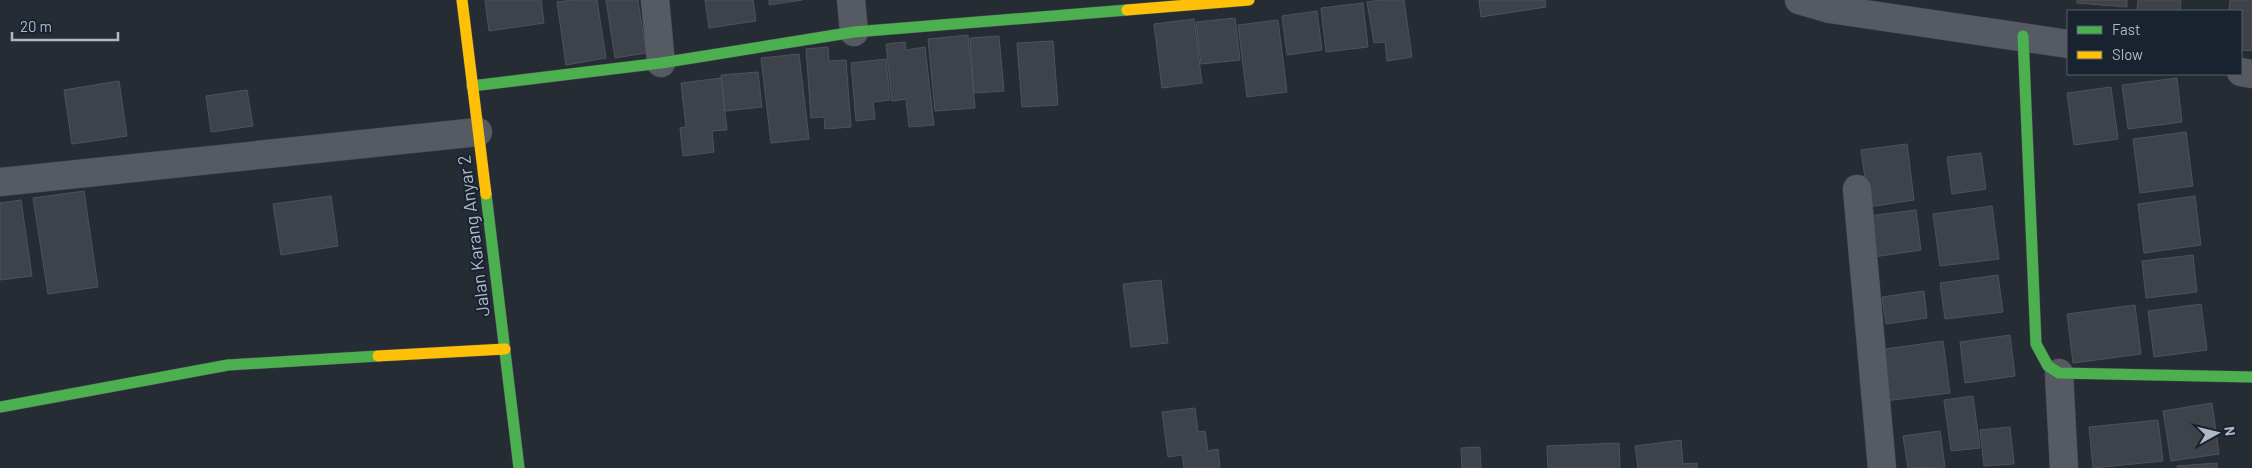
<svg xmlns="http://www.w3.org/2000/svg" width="2252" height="468" font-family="Barlow,sans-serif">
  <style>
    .building { fill: #3d424b; stroke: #4d535c }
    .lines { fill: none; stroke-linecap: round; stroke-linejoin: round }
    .street-casing { stroke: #44484f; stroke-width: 29 }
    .fast-casing { stroke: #44484f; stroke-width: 12 }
    .slow-casing { stroke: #44484f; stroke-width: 12 }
    .street { stroke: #565a62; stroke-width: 28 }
    .fast { stroke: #4caf50; stroke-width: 11 }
    .slow { stroke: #ffc107; stroke-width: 11 }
    .labels { text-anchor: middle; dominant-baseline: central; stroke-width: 4; stroke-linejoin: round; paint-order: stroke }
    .street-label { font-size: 18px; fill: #aeb8c7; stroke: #19222f }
  </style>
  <rect width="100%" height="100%" fill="#262c34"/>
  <path class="building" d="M485 0H541L544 23 489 31Z
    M573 0H597L606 58 566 65 557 2Z
    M606 0H638L646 53 615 58Z
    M705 0H753L756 21 709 28Z
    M769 0H802L769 5Z
    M1380 0H1404L1412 57 1387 61 1385 42 1374 43 1367 2Z
    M1479 0H1545L1546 7 1481 17Z
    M2077 0H2127V7L2077 3Z
    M2138 0H2181L2180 11H2137Z
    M2230 0H2252V51L2241 50V11H2229Z
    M1363 3 1368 47 1326 52 1321 8Z
    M1317 11 1322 50 1287 55 1282 16Z
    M1235 18 1240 60 1201 64 1196 22Z
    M1194 19 1202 83 1162 88 1154 24Z
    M1278 20 1287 92 1247 97 1238 25Z
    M968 35 975 108 935 111 928 39Z
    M999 36 1004 91 974 93 970 38Z
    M1053 41 1058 105 1022 107 1017 43Z
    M905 42 906 50 925 47 934 125 909 127 906 99 892 101 886 44Z
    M828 47 829 61 846 60 851 127 825 129 824 117 811 118 806 49Z
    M799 54 809 139 771 143 761 58Z
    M886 59 890 100 873 102 875 119 856 121 851 63Z
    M758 72 762 107 725 111 721 75Z
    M721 78 727 130 712 131 714 152 683 156 680 128 686 127 681 83Z
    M2177 78 2182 122 2128 129 2122 85Z
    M119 81 127 136 72 144 64 90Z
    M2111 87 2118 139 2074 145 2067 93Z
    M247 90 253 126 211 132 206 96Z
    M2186 132 2193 186 2140 193 2133 139Z
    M1907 144 1914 200 1869 207 1861 150Z
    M1981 153 1986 189 1952 194 1947 157Z
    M84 191 98 287 48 294 33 198Z
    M331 196 338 246 281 255 273 204Z
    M2195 196 2201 245 2144 253 2138 204Z
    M21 200 32 276 0 280V203Z
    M1992 206 1999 259 1940 266 1933 214Z
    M1916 210 1921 250 1873 257 1868 216Z
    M2193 255 2197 292 2146 298 2142 261Z
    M1998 275 2003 312 1945 319 1940 283Z
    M1161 280 1168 343 1131 347 1123 284Z
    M1924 291 1927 318 1886 324 1882 297Z
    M2201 304 2207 350 2154 357 2148 311Z
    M2135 305 2141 354 2073 363 2067 314Z
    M2010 335 2015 376 1965 383 1960 342Z
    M1943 341 1950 393 1885 401 1878 350Z
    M1973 396 1980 448 1951 451 1944 400Z
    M2212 403 2219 454 2171 461 2163 411Z
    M1195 408 1198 432 1205 431 1208 451 1218 449 1220 468H1184L1182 455 1168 457 1162 412Z
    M2158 420 2163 461 2093 468 2089 427Z
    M2010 427 2014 464 1984 466 1980 430Z
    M1940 431 1945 467 1908 468 1903 436Z
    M1681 440 1683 464 1697 463V468H1638L1635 446Z
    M1619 443 1620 468H1548L1547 446Z
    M1480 447 1481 468H1462L1461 448Z
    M2217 463V468H2178L2177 466Z"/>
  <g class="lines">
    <defs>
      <path id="street" d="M655 0 661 63
        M851 0 854 32
        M1799 0 1830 9 2068 44
        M2241 72 2252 74
        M0 182 478 132
        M1857 189 1882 468
        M2059 373 2064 468"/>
      <path id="fast" d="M2023 36 2036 344 2048 366 2059 373 2252 377
        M472 86 661 63 854 32 1127 10
        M486 194 519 468
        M0 407 228 365 378 356"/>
      <path id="slow" d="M462 0 486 194
        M1127 10 1249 0
        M378 356 505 349"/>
    </defs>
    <use href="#street" class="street-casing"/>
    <use href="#fast" class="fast-casing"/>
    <use href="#slow" class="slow-casing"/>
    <use href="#street" class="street"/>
    <use href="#fast" class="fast"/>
    <use href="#slow" class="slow"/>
  </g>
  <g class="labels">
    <g class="street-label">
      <text transform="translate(473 236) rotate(-97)">Jalan Karang Anyar 2</text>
    </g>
  </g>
  <rect x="2067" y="10" width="175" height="65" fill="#19222f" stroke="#555e6c"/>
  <rect x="2077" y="26" width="25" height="8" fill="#4caf50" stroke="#555e6c"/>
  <text x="2112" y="35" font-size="15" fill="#aeb8c7">Fast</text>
  <rect x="2077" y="51" width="25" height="8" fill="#ffc107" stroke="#555e6c"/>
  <text x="2112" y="60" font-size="15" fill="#aeb8c7">Slow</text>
  <g transform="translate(2217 433) rotate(82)" stroke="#19222f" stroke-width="4" paint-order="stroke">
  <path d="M0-4L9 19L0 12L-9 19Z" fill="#aeb8c7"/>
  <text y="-8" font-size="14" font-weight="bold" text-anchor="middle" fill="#aeb8c7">N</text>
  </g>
  <path d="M12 32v8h106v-8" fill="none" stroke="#aeb8c7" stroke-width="2.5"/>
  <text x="20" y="32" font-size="15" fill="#aeb8c7" stroke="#19222f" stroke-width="4" paint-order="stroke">20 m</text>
</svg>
